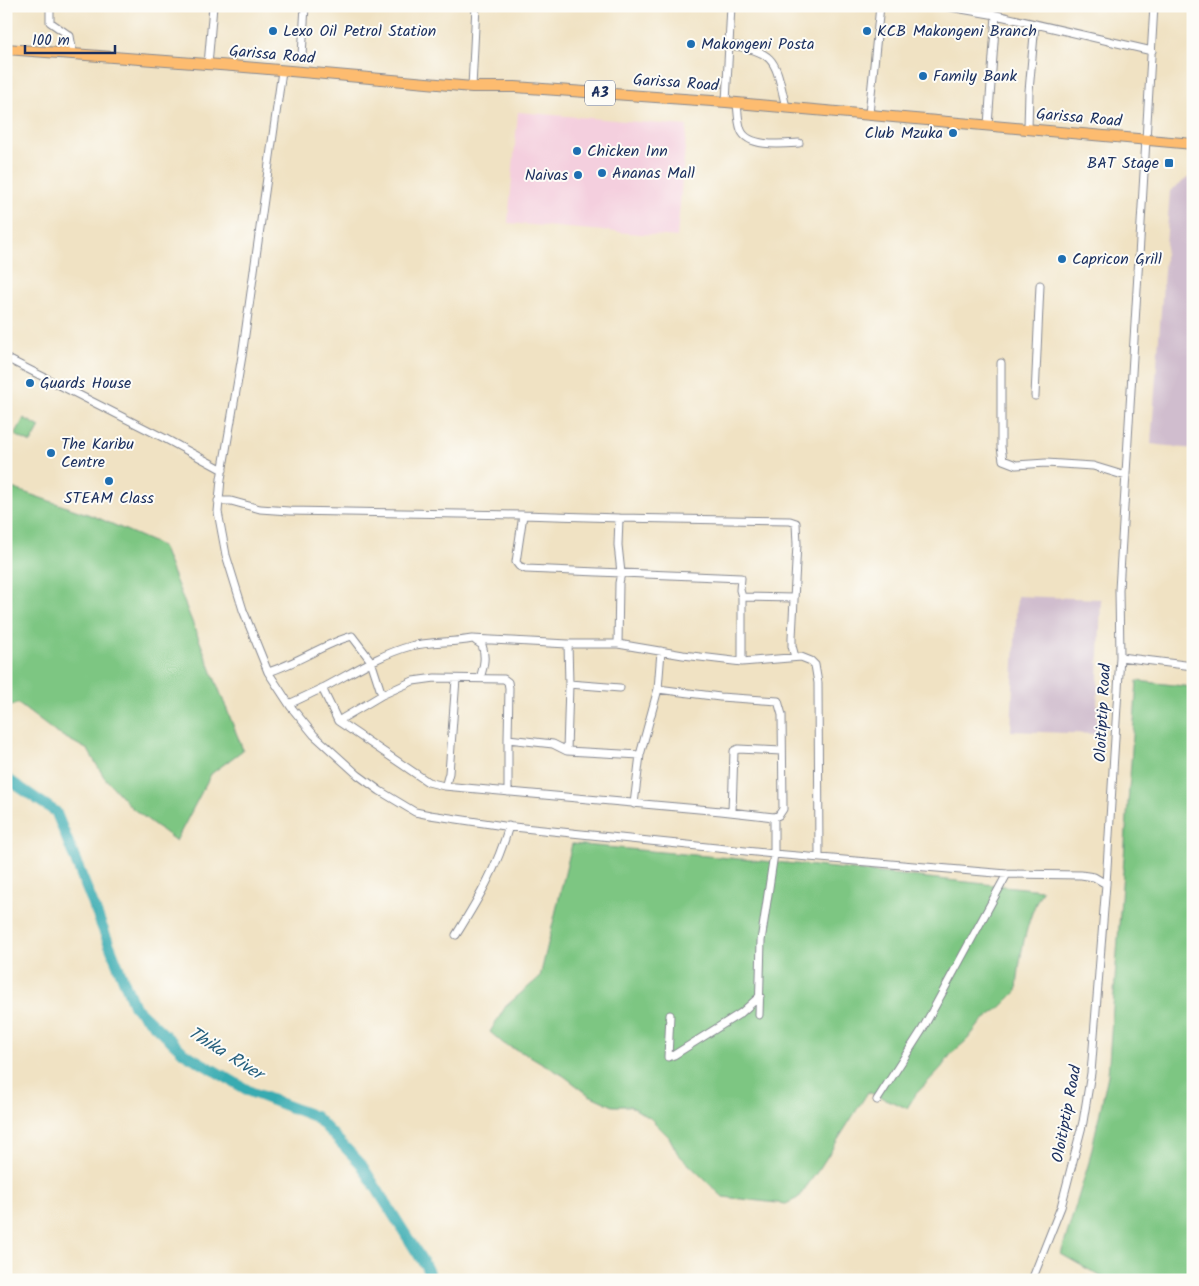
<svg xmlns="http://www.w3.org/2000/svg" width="1199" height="1286" font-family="Kalam,sans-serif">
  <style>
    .built { fill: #f4cfde }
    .industrial { fill: #d0bdce }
    .green { fill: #7dc682; stroke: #4c7a70 }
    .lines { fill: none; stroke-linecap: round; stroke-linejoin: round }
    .river { stroke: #38abb1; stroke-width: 11 }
    .minor-casing { stroke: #868890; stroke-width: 9 }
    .highway-casing { stroke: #868890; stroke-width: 12 }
    .minor { stroke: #fff; stroke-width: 7 }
    .highway { stroke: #fdbc6f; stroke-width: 10 }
    .poi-dot { fill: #1f6fb2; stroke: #fdfcf7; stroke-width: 2 }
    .labels { text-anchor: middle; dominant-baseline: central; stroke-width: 4; stroke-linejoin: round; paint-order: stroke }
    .shield { fill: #fdfcf7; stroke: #5f6c8c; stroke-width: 1 }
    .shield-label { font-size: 15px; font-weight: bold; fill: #1b2f5e }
    .poi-label { font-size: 16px; fill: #1b2f5e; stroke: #fdfcf7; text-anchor: start }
    .street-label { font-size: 16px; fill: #1b2f5e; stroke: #fdfcf7 }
    .water-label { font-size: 18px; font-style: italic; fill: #27617f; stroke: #fdfcf7 }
  </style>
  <rect width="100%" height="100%" fill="#fdfcf7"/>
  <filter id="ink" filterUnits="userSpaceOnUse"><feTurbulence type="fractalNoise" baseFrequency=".02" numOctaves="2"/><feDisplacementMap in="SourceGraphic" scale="10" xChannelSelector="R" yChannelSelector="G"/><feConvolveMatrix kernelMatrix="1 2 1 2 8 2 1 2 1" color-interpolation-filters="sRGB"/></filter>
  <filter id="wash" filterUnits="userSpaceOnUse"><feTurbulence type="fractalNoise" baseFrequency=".0096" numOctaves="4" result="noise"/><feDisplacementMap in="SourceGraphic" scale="20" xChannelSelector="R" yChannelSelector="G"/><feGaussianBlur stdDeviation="1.12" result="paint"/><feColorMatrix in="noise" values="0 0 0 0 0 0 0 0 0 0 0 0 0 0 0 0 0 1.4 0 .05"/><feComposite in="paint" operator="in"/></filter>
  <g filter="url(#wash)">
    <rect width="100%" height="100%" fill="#f0e2c3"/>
    <path class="built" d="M518 112 687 126 677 237 508 223Z"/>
    <path class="industrial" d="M1193 174V449L1151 444 1170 191Z
      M1017 596 1101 599 1096 734 1011 731Z"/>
    <path class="green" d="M24 418 40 427 31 443 15 435Z
      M6 486 96 517 162 546 243 750 211 774 176 841 132 808 104 777 88 750 55 732 17 703 6 709Z
      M1137 681 1193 687V1280H1107L1061 1254 1089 1162 1108 1075Z
      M572 844 796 864 1042 890C1026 921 1019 957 1017 991L1000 1008 982 1021 967 1040 951 1054 941 1068 916 1094 907 1108 868 1092 820 1168 798 1198 786 1204 723 1197 678 1154 669 1137 650 1118 630 1106H613L589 1095 564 1076 530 1056 504 1044 490 1032 506 1006 540 977Z"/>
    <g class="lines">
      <path class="river" d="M6 778 56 812 134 1006 184 1053 251 1092 316 1117 361 1164 425 1265 432 1280"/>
    </g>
  </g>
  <g filter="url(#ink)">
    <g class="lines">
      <defs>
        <path id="minor" d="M50 6V22L70 36 73 54
          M944 6 996 15 1152 51
          M729 45C779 51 775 64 786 107
          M302 55 305 6
          M208 65 213 6
          M282 71 242 356 221 479 218 512 226 555 243 610 268 672 291 707 314 735 358 775 380 791 415 812 430 815 504 826 774 854 1007 874 1081 875 1094 877 1106 884
          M472 87 476 6
          M726 102 731 6
          M737 103C738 112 738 122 741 130 748 148 784 144 799 143
          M869 114 880 6
          M988 125 996 15
          M1028 128 1029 91 1035 24
          M6 358 164 438 223 470
          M1001 363V447L1003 460 1016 465 1046 463 1093 466 1126 476
          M1035 396 1040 285
          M218 501H231L260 509 289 511 523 515 619 518
          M523 515 516 562 519 566 526 569 741 578 740 590 742 597V662
          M742 597 794 598
          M476 641 482 645C486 656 484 666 480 678
          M618 644 619 583 621 573 618 545 619 518 790 521 796 523 797 544 792 637V646L795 657
          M1120 657 1193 666
          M268 672C298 663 323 644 352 636L371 661 382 695
          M569 684 620 688
          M322 688 338 721 428 782 444 786 446 784 449 773 456 679
          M658 689 661 651
          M289 704C300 699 310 694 321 689 350 674 378 655 411 646 431 641 452 643 472 639L568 644H618L683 655 742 662 801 657 811 661 815 665 818 683 819 857
          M338 721 382 695 413 681 435 678 504 679 508 682 509 688 508 739 553 744 567 751 640 755
          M508 739V792
          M567 751 569 684 568 644
          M444 786 721 811 774 817
          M634 804 640 755 658 689 720 697 778 701 782 715 783 809 779 815 774 817V854L761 941 759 1015
          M732 812 734 751 738 749 782 751
          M456 935C479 898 497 868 509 826
          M670 1015 668 1057 674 1055 741 1013 760 996
          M877 1100 922 1030 1007 874
          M1032 1280 1061 1207 1083 1122 1091 1073 1106 884 1120 657 1119 590 1154 6"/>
        <path id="highway" d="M6 49 233 66 472 87H515L726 102 1193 144"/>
      </defs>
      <use href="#minor" class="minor-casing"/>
      <use href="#highway" class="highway-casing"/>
      <use href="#minor" class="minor"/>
      <use href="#highway" class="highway"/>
    </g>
  </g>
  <g class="poi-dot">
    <circle cx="273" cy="31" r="5"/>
    <circle cx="867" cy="31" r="5"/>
    <circle cx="691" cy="44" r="5"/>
    <circle cx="923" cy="76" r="5"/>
    <circle cx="953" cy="133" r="5"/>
    <circle cx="577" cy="151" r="5"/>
    <rect x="1164" y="158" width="10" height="10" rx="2.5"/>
    <circle cx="602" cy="173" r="5"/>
    <circle cx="578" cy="175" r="5"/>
    <circle cx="1062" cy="259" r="5"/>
    <circle cx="30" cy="383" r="5"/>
    <circle cx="51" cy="453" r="5"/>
    <circle cx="109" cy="481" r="5"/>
  </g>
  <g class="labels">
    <rect class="shield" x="585" y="80.5" width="30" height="25" rx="4"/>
    <g class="shield-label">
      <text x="600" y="93">A3</text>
    </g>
    <g class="poi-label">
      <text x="283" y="31">Lexo Oil Petrol Station</text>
      <text x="877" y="31">KCB Makongeni Branch</text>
      <text x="701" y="44">Makongeni Posta</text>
      <text x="933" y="76">Family Bank</text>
      <text x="943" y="133" text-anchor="end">Club Mzuka</text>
      <text x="587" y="151">Chicken Inn</text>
      <text x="1159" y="163" text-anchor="end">BAT Stage</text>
      <text x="612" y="173">Ananas Mall</text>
      <text x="568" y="175" text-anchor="end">Naivas</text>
      <text x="1072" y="259">Capricon Grill</text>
      <text x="40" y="383">Guards House</text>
      <text x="61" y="444">The Karibu<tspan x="61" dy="18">Centre</tspan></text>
      <text x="109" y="498" text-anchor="middle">STEAM Class</text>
    </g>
    <g class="street-label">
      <text transform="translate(272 55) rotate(5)">Garissa Road</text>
      <text transform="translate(676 83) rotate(4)">Garissa Road</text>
      <text transform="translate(1079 118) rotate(5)">Garissa Road</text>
      <text transform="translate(1103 713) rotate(-87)">Oloitiptip Road</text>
      <text transform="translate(1067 1114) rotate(-79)">Oloitiptip Road</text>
    </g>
    <g class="water-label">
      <text transform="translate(225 1054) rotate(32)">Thika River</text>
    </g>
  </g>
  <rect width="1199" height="1286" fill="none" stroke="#fdfcf7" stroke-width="25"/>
  <path d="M25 45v8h90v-8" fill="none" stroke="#1b2f5e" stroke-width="2.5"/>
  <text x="32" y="45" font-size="15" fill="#1b2f5e" stroke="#fdfcf7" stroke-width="4" paint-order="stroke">100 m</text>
</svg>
